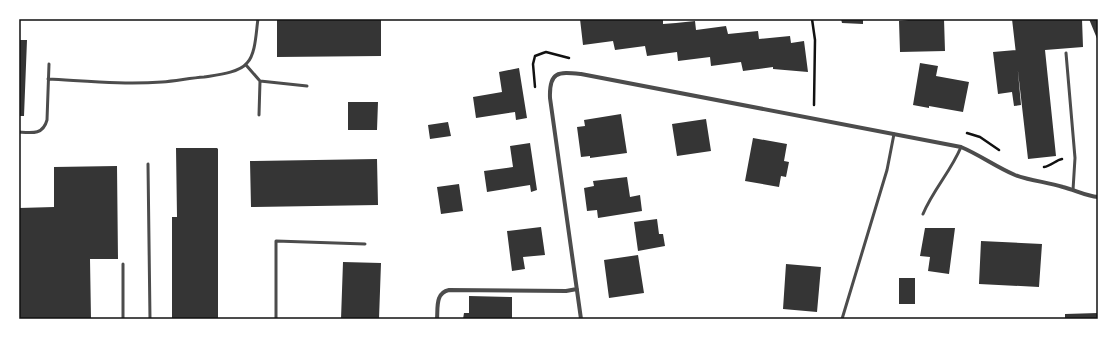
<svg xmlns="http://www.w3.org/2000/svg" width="1117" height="338" font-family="Jost,sans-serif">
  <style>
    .building { fill: #353535 }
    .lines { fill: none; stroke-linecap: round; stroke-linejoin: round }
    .path { stroke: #111; stroke-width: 2.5 }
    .service { stroke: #4c4c4c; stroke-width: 3 }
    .minor { stroke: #4c4c4c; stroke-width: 4 }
    .neatline { fill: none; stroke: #111; stroke-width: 1.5 }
  </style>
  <rect width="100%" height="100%" fill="#fff"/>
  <path class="building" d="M277 19H381V56L277 57Z
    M580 19H663V24L676 23 695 21 696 30 726 26 728 34 758 31 759 39 790 36 791 43 804 41 808 72 773 69V67L743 71 741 62 711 66 710 57 678 61 677 52 647 56 645 46 615 50 613 41 583 45Z
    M841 19H863V24L842 23Z
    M918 19H944L945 51 900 52 899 21Z
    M1012 19H1082L1083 47 1045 50 1056 156 1028 159Z
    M1089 19H1098V41Z
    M19 40H27L24 116H19Z
    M1016 50 1021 105 1014 106 1012 92 998 94 993 52Z
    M920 63 938 66 936 76 969 82 963 112 929 106V108L913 105Z
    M519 68 527 118 516 120 515 112 476 118 473 97 502 92 499 72Z
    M348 102H378L377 130H348Z
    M621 114 627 153 590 158V156L581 157 577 127 585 126 584 120Z
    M706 119 711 151 677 156 672 124Z
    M448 122 451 136 430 139 428 125Z
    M753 138 787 144 784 161 789 162 786 177 781 176 779 187 745 181Z
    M530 143 537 190 531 192 530 185 487 192 484 171 513 167 510 146Z
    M176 148H217L218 149V319H172V217H177Z
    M377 159 378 205 251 207 250 161Z
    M117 166 118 259H90L91 319H19V208L54 207V167Z
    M627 177 630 197 640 195 642 211 598 218 597 210 587 211 584 188 594 186 593 181Z
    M459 184 463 211 441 214 437 187Z
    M657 219 659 234H663L665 246 638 251 634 222Z
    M541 227 545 255 523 257 525 269 512 271 507 231Z
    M925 228H955L949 274 928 271 930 257 920 256Z
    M981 241 1042 244 1039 287 979 284Z
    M638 255 644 293 609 298 604 260Z
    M343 262 381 263 379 319H341Z
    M786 264 821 267 817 312 783 309Z
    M899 278H915V304H899Z
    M469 296 512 297V319H463L464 313H469Z
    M1098 313V319H1065V314Z"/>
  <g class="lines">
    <path class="path" d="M812 19 815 40 814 105
      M535 87 533 64 535 56 543 53 546 52 569 58
      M967 133 980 137 999 150
      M1044 167C1051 166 1056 160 1062 159"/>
    <path class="service" d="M1066 53 1075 158 1073 190
      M246 65 260 81 307 86
      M48 79C86 81 124 85 162 82 176 81 190 78 204 77 216 75 239 73 247 63 256 54 256 31 258 19
      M259 115 260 81
      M19 132C32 133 43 135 47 120L49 64
      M148 164 150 319
      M923 214C933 190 951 171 961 147
      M123 264V319
      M276 319V241L365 244
      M842 319 887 170 894 134"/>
    <path class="minor" d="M437 319C438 308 435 293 449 290L566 291 577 289
      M581 319 550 98C549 71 558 72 581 74L961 147C980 155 996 167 1015 175 1031 181 1047 182 1063 187 1075 190 1086 196 1098 197"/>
  </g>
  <rect width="1117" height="338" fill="none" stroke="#ffffff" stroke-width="40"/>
  <rect x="20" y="20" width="1077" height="298" class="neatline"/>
</svg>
